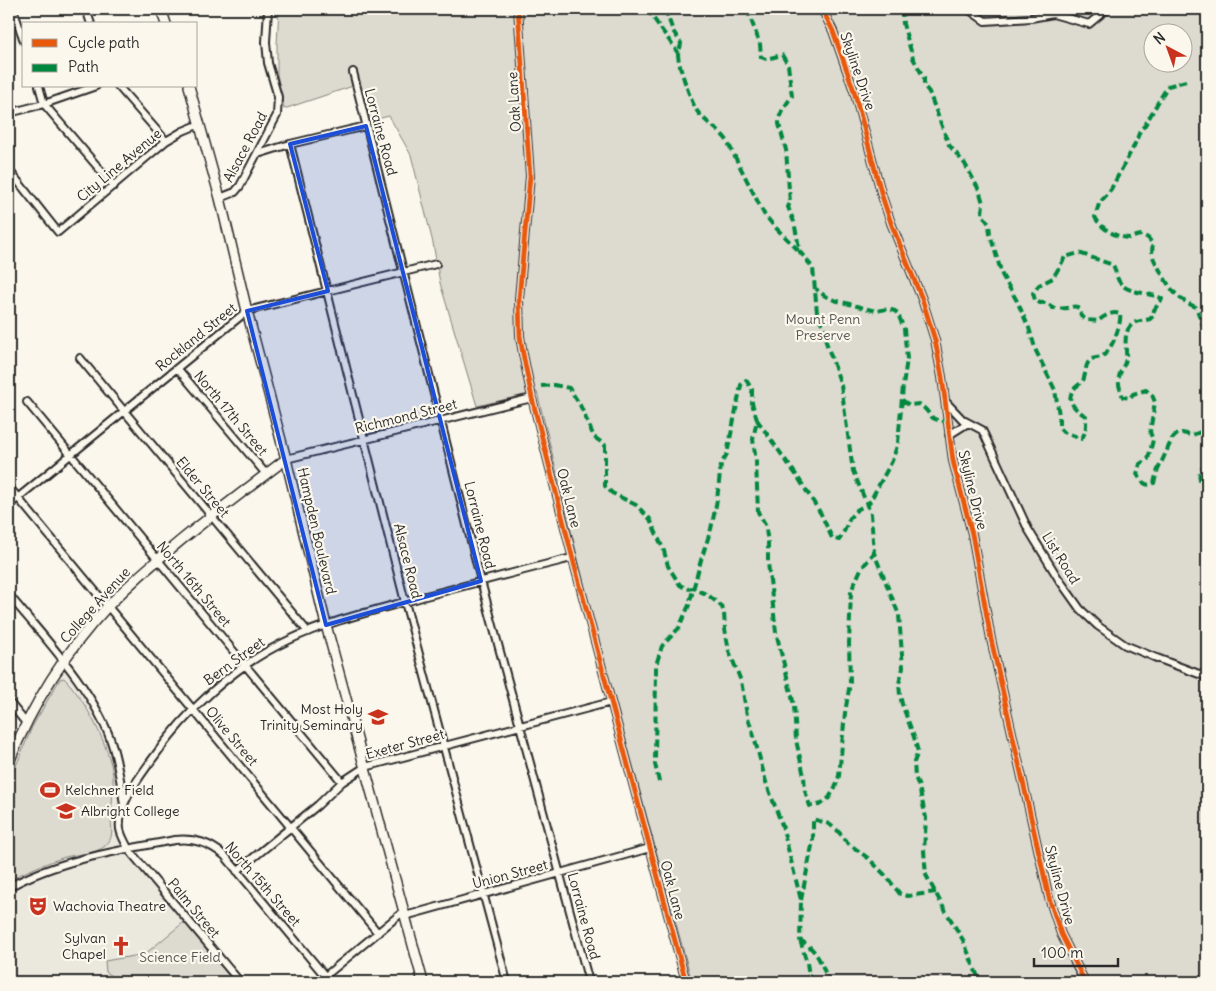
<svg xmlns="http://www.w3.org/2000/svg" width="1216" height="991" font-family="Delius,sans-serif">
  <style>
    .built { fill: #ebe8de }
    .green { fill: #dddad0; stroke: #84827e; fill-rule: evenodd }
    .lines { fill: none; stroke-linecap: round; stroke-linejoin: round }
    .street-casing { stroke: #2b2b2b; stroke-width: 10 }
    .secondary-casing { stroke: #2b2b2b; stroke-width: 12 }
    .street { stroke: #fbf7ec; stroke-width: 6 }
    .secondary { stroke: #fbf7ec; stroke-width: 9 }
    .quiet { stroke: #00873e; stroke-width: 4; stroke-dasharray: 8 4; stroke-linecap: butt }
    .cycleway-casing { stroke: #fbf7ec; stroke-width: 8 }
    .cycleway { stroke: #e8590c; stroke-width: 5 }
    .marked { fill: #1d4ed8; fill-opacity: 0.2; stroke: #1d4ed8; stroke-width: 4; stroke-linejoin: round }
    .labels { text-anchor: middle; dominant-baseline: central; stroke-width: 4.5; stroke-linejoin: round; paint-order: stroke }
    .street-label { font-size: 14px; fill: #2b2b2b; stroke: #fbf7ec }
    .park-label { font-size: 14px; fill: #585754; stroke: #fbf7ec }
    .poi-label { font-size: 14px; fill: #2b2b2b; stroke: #fbf7ec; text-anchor: start }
  </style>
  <rect width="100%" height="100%" fill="#fbf7ec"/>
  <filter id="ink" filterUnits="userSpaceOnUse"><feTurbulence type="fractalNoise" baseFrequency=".02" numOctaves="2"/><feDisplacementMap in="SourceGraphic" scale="10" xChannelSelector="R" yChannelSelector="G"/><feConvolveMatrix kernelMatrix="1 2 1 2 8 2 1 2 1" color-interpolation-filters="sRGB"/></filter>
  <g filter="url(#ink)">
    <path class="built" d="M63 662 111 740 129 850 240 982H9V772L13 761Z"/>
    <path class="green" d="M279 9H1207V982H692L592 616 537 392 477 406 440 283 433 243 411 155 389 116 369 121 359 84 284 109 277 74V44ZM1154 32H1184V62H1154Z
      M64 678C85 699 110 747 113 776 114 789 112 801 111 814 110 825 116 837 105 846 96 854 77 854 65 857 46 863 26 871 9 880V783L32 727 60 679Z
      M184 922 234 982H119L106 972 105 961 145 954Z"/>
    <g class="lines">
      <defs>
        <path id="street" d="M13 9 24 41
          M86 9 91 24
          M518 9 530 176 519 299 520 336 523 354 532 398 575 567 686 982
          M822 9 833 31 854 91 882 196 891 223 922 299 935 340 942 377 953 461 972 534 991 639 1049 898 1061 934 1085 982
          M968 9 985 21 1031 18 1053 14 1089 24 1107 9
          M353 72 481 581 589 982
          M39 86 44 104 114 186
          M118 86 166 141
          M9 113 44 104 96 86
          M290 144 405 602 507 982
          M258 154 290 144 366 126
          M9 170 58 232 166 141 183 131 200 124
          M220 198 235 192 240 186 277 115 278 97 268 63 266 42 268 9
          M80 358 308 632
          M177 368 266 474
          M27 402 342 782
          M946 402 963 420 982 430 985 436 1028 529 1058 578 1080 609 1098 626 1125 645 1154 657 1207 677
          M949 435 968 423
          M286 459 532 398
          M9 487 378 933
          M9 505 247 311 436 264
          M9 595C45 639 92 687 111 741 118 762 121 783 124 805
          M9 702 26 723
          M237 871 318 805 342 782 365 767 611 702
          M9 887C58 860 120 850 175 840 195 838 210 843 225 856L330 982
          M405 916 650 848
          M240 982 129 850C126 843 121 836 120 829 117 806 138 779 151 761 186 711 233 666 289 640 331 620 377 610 422 597 472 584 522 570 572 558
          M318 982 404 911"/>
        <path id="secondary" d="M161 9 166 24
          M189 86 220 198 247 311 286 459 326 625 423 982
          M9 762C32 705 66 651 108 606 161 552 226 505 286 459"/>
      </defs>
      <use href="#street" class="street-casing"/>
      <use href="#secondary" class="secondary-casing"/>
      <use href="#street" class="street"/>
      <use href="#secondary" class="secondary"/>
      <path class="quiet" d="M647 9 678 53
        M665 9 673 31 681 43C681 47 679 50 678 54 678 65 691 102 697 111 705 122 717 128 726 139L764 214 773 225 800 252
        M747 9 760 44 761 57 766 59 782 55 788 65 792 96 783 109 779 118V124L786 150 790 203 788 207 794 222 800 252 813 268 817 313 824 328 825 339 841 385 853 471 871 514 874 553 899 615 903 668 899 683 900 695 902 704 914 737 918 752 914 762 915 777 919 787 926 818 924 851 926 875 942 905 963 940 980 982
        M902 9 903 24 913 58 924 78V86L929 92 949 145 965 164 979 190 983 203 982 214 989 224 990 234 1002 275 1017 301 1029 328 1036 351 1055 390 1059 415V428L1063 432 1075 436 1077 439H1081C1087 432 1086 425 1086 416 1077 411 1064 401 1074 389 1077 385 1082 384 1084 378 1086 372 1085 365 1090 360 1094 357 1100 359 1104 355 1112 349 1122 323 1120 314 1112 311 1104 316 1098 321L1087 320 1081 316C1079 304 1076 306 1067 308 1063 309 1057 308 1053 308 1049 304 1046 302 1040 303L1035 300 1033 293 1039 285 1053 278 1065 257 1079 253 1113 265C1116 270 1116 279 1121 284 1129 294 1156 293 1162 299L1154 310 1153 316 1150 319C1141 322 1135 319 1129 328 1123 336 1127 349 1126 359 1125 365 1120 371 1119 377 1118 384 1120 390 1123 397L1130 398 1133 394 1146 390 1152 395 1155 402 1150 432 1153 440 1148 459 1140 464 1137 474C1141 481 1146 488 1154 483L1157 472 1172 439 1176 435 1182 433 1192 435 1207 430
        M1186 81 1168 86 1161 97 1145 125 1140 131 1134 146 1111 189 1099 204 1095 217C1101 229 1117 238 1130 238 1134 237 1138 235 1142 235L1148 238 1153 244C1150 258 1156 262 1162 274 1172 291 1177 299 1196 307L1207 337
        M541 386 554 385 569 388 580 405 594 437 605 445V486L612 493 636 505 650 519 664 551 668 566 680 585 687 589 693 588 708 595 722 607 724 613 725 629 729 651 741 681 747 715 753 733 766 782 782 825 801 900 800 940C819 951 821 964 829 982
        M902 400 909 405 919 404C934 414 926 421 948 421
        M757 420 797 476 821 514 832 538 839 540C850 525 846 511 868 505L892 461 898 443 903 386 907 359 904 329 898 314 895 311 887 309 876 311 834 300 825 296 816 289
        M1207 463C1197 470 1197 482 1207 489
        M659 782 655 764 656 665 662 646 679 628 689 605 701 560 711 529 717 500 721 464 727 454 741 385 746 380 752 389V403L757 420 753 439 756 462 758 512 765 524 768 542V563L776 632 794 705 796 740 804 776 805 791 810 806 819 805 829 798 835 788 839 776 845 713 850 683 849 643 851 591 861 569 874 553
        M801 900 813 841V819L829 824 837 830 849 844 868 858 886 876 900 894 908 896 936 892
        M800 940 807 963 810 982"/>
      <defs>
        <path id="cycleway" d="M518 9 530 176 519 299 520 336 523 354 532 398 575 567 686 982
          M822 9 833 31 854 91 882 196 891 223 922 299 935 340 942 377 953 461 972 534 991 639 1049 898 1061 934 1085 982"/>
      </defs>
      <use href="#cycleway" class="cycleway-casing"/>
      <use href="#cycleway" class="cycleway"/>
    </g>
  </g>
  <path class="marked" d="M366 126 481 581 326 625 247 311 328 291 290 144Z"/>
  <defs>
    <symbol id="school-bare" viewBox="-9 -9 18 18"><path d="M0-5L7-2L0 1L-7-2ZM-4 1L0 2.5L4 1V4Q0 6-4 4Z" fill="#c8321e" stroke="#fbf7ec" stroke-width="2.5" paint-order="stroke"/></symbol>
    <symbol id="stadium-bare" viewBox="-9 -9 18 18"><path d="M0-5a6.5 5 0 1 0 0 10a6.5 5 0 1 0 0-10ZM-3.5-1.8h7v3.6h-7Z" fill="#c8321e" stroke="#fbf7ec" stroke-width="2.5" paint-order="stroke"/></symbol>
    <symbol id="university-bare" viewBox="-9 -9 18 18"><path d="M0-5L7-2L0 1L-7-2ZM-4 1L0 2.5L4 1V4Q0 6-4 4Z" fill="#c8321e" stroke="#fbf7ec" stroke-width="2.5" paint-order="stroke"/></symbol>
    <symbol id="theatre-bare" viewBox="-9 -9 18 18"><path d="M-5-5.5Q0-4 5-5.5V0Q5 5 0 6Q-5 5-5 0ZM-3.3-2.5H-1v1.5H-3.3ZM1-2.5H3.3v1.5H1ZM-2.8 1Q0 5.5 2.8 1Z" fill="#c8321e" stroke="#fbf7ec" stroke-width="2.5" paint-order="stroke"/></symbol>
    <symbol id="church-bare" viewBox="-9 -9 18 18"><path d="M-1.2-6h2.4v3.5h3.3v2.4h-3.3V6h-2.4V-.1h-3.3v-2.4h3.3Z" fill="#c8321e" stroke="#fbf7ec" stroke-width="2.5" paint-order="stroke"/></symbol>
  </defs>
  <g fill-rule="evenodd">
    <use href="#school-bare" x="364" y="703" width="28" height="28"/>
    <use href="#stadium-bare" x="36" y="776" width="28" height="28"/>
    <use href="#university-bare" x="52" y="797" width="28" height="28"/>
    <use href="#theatre-bare" x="24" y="892" width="28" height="28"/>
    <use href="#church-bare" x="107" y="932" width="28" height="28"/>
  </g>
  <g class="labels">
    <g class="street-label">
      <text transform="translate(858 71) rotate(71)">Skyline Drive</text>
      <text transform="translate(514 102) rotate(-94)">Oak Lane</text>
      <text transform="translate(381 132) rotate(75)">Lorraine Road</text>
      <text transform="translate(245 147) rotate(-62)">Alsace Road</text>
      <text transform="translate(119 165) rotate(-40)">City Line Avenue</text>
      <text transform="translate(196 337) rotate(-39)">Rockland Street</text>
      <text transform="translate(231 413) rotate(50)">North 17th Street</text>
      <text transform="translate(406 416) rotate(-14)">Richmond Street</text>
      <text transform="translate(203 487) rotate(50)">Elder Street</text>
      <text transform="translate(973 490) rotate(76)">Skyline Drive</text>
      <text transform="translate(569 498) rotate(76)">Oak Lane</text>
      <text transform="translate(480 525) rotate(76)">Lorraine Road</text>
      <text transform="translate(317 531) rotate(77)">Hampden Boulevard</text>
      <text transform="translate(1061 558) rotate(58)">List Road</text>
      <text transform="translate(408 561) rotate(76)">Alsace Road</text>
      <text transform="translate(194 584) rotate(50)">North 16th Street</text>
      <text transform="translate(95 605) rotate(-48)">College Avenue</text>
      <text transform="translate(234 661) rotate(-36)">Bern Street</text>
      <text transform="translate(232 736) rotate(50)">Olive Street</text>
      <text transform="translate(405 744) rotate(-15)">Exeter Street</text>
      <text transform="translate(510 874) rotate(-15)">Union Street</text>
      <text transform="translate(263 884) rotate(49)">North 15th Street</text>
      <text transform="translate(1060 885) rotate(75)">Skyline Drive</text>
      <text transform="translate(673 890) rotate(75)">Oak Lane</text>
      <text transform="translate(194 908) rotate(50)">Palm Street</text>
      <text transform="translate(584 916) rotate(75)">Lorraine Road</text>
    </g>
    <g class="park-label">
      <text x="823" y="319">Mount Penn<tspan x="823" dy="16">Preserve</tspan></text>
      <text x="180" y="957">Science Field</text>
    </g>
    <g class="poi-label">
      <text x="363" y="709" text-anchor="end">Most Holy<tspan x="363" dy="16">Trinity Seminary</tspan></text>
      <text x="65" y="790">Kelchner Field</text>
      <text x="81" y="811">Albright College</text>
      <text x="53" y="906">Wachovia Theatre</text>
      <text x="106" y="938" text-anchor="end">Sylvan<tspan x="106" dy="16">Chapel</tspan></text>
    </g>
  </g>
  <rect width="1216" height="991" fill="none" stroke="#fbf7ec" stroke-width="30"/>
  <rect x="15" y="15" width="1186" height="961" fill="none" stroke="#2b2b2b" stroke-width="2" filter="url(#ink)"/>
  <rect x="22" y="22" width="175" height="65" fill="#fbf7ec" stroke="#a8a59f"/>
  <rect x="32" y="39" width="25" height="8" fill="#e8590c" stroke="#a8a59f"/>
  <text x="68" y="48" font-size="15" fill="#2b2b2b">Cycle path</text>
  <rect x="32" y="64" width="25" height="8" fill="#00873e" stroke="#a8a59f"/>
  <text x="68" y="72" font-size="15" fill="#2b2b2b">Path</text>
  <g transform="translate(1168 48) rotate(319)"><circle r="24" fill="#fbf7ec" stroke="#a8a59f"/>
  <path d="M0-4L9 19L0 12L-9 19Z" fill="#c8321e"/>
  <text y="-8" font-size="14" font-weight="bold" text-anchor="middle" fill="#2b2b2b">N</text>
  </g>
  <path d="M1034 958v8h84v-8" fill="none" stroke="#2b2b2b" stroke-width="2.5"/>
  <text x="1041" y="958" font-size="15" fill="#2b2b2b" stroke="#fbf7ec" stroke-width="4" paint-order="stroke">100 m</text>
</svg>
